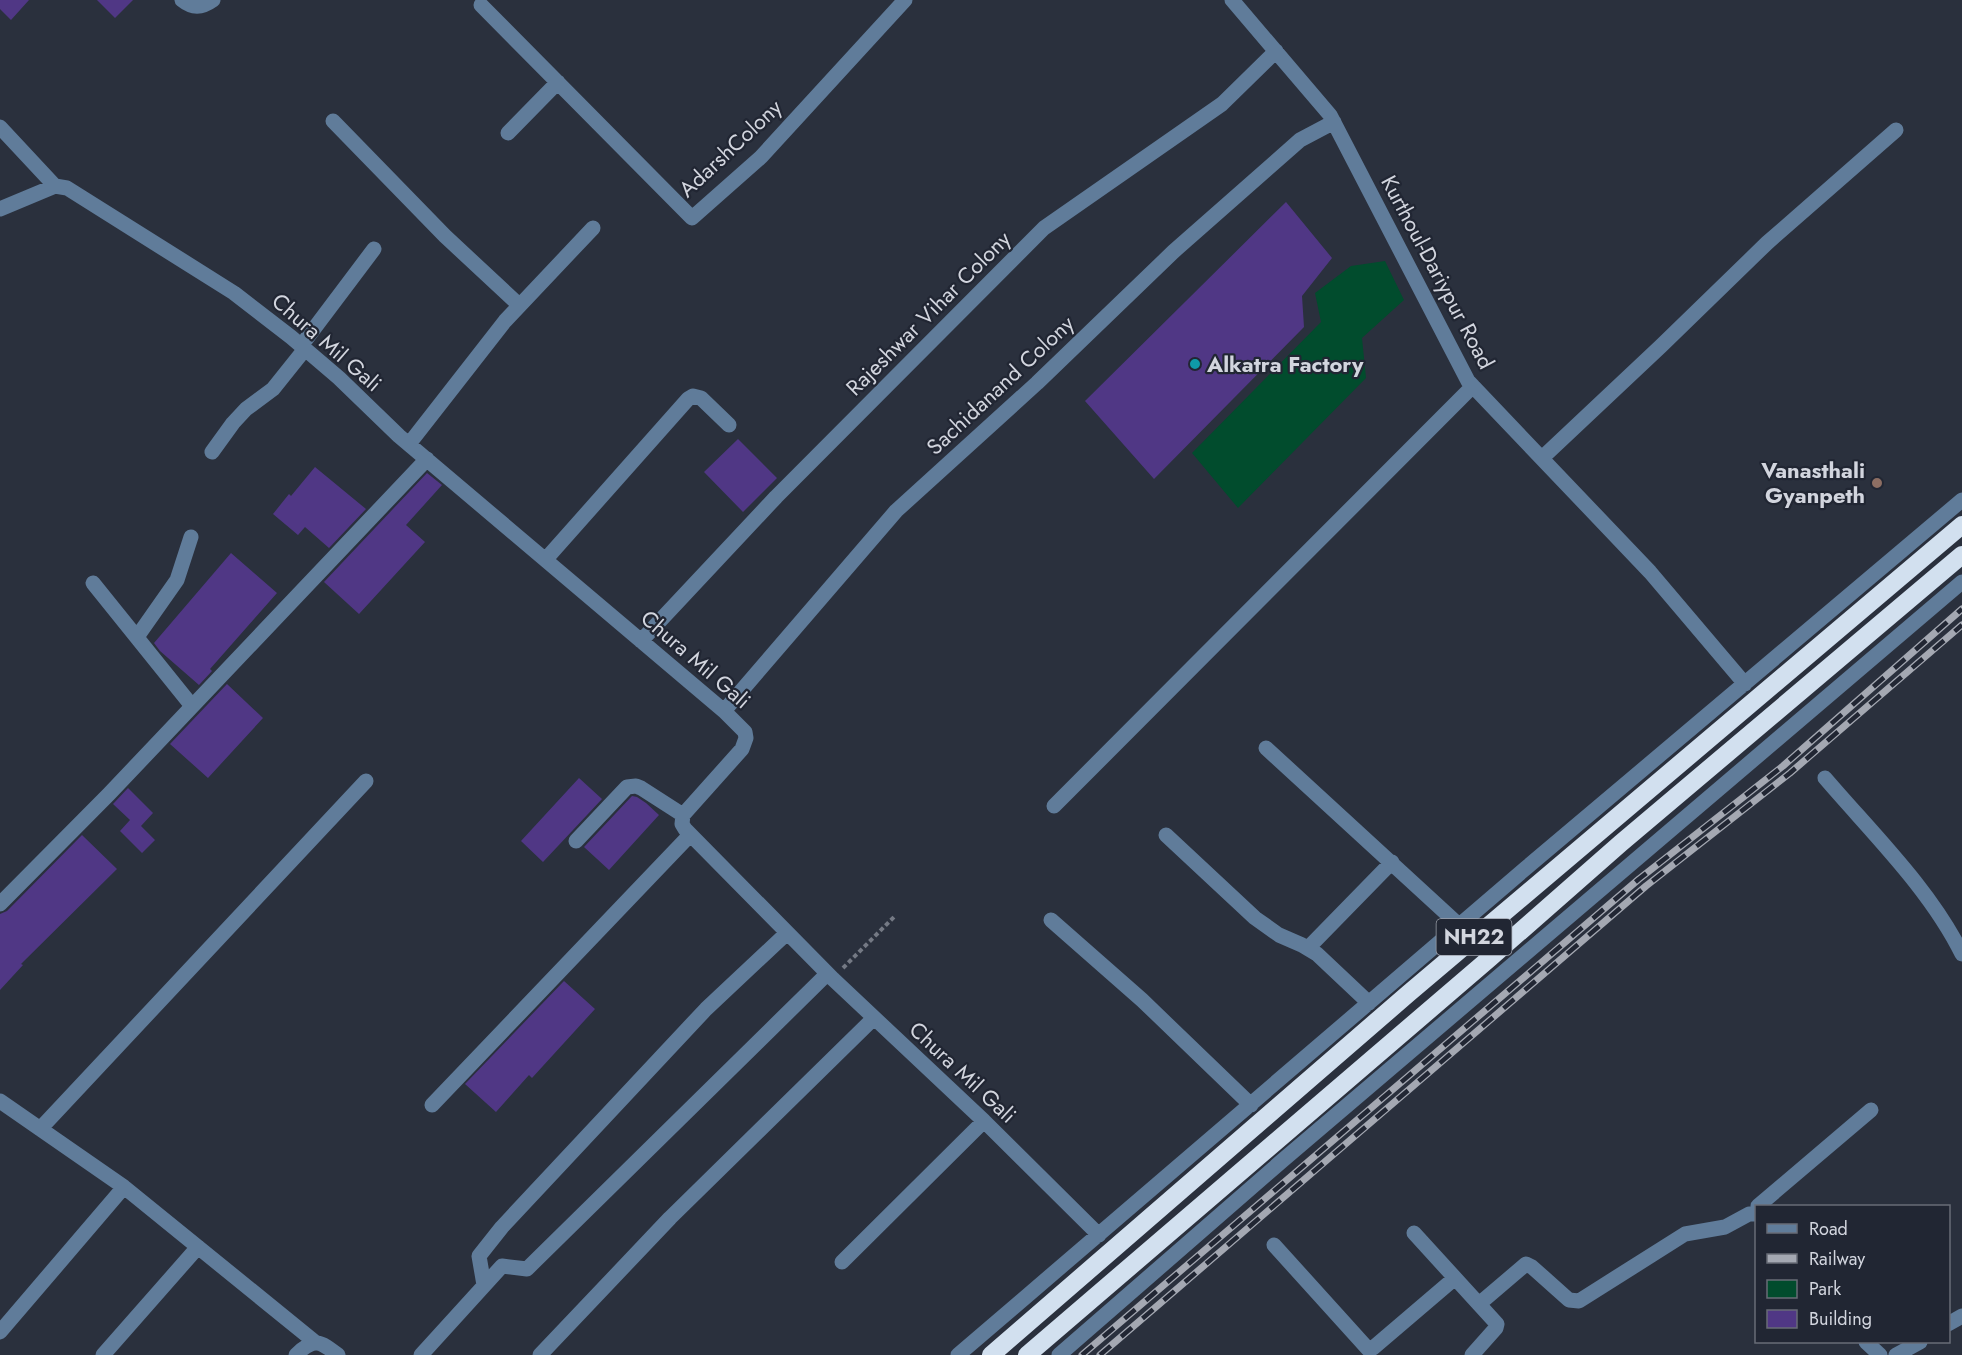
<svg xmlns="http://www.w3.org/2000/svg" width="1962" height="1355" font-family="Jost,sans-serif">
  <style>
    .green { fill: #014c2d }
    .building { fill: #503785 }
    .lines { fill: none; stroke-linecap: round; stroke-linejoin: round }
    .path { stroke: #747984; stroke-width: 4; stroke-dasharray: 4.5 3; stroke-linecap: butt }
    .minor { stroke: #607c9a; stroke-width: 15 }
    .highway { stroke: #d2e0ef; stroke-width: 18 }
    .rail-casing { stroke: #a4a8b2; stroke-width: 7 }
    .rail { stroke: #212633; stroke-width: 4.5; stroke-dasharray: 14; stroke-linecap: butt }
    .culture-dot { fill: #0f9aa8; stroke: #212633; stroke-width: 2 }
    .education-dot { fill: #8d6e63; stroke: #212633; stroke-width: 2 }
    .labels { text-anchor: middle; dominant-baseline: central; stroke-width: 4.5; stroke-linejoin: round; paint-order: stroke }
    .shield { fill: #212633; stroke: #9da0ab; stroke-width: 1.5 }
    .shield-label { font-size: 21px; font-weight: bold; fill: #d2d5de }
    .street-label { font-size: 22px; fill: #d2d5de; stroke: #212633 }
    .poi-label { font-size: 22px; font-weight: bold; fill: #d2d5de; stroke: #212633; text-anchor: start }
  </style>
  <rect width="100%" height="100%" fill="#2a303d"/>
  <path class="green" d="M1385 261 1404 300 1362 338 1366 378 1238 508 1192 453 1321 322 1315 293 1351 266Z"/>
  <path class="building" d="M0 0H29L11 20 0 9Z
    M97 0H133L115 18Z
    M1286 202 1332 258 1302 296 1304 327 1154 479 1085 401Z
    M738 439 777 478 743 512 704 472Z
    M315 467 366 509 329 548 305 527 298 535 273 514 289 494 291 496Z
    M427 473 442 485 406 525 425 542 359 614 324 582Z
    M231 553 277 593 210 669 212 671 199 685 160 651 154 643Z
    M227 684 263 718 208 778 170 744Z
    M579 778 602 799 543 862 521 841Z
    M128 788 153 813 141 826 155 840 142 853 120 831 130 820 113 804Z
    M632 796 637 797 646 803 659 815 609 870 584 847Z
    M82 835 117 869 21 964 23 965 0 990V914L7 911Z
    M564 981 595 1009 532 1078 529 1075 496 1112 465 1084Z"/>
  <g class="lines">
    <path class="path" d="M843 968 895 916"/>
    <path class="minor" d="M182 0C193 9 202 8 213 0
      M1232 0 1330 115 1468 381 1650 572 1745 684
      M481 5 692 218 761 157 905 0
      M333 121 445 236 519 305
      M0 127 55 186
      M508 133 558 82
      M0 209 55 186 67 188 234 293 291 337 339 378 399 436 724 711 745 732 746 738 742 749 683 815 682 824 685 829 833 979 984 1121 1099 1235
      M301 346 374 249
      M409 444 505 321 593 228
      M212 452 233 423 246 409 273 389 305 349
      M1542 458 1661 346 1767 243 1896 130
      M546 559 688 399 693 396 701 398 729 425
      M93 583 192 706
      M137 637 177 580 191 537
      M641 641 776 497 1044 228 1222 104 1276 51
      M724 711 896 511 1037 383 1173 252 1300 140 1334 122
      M1266 748 1460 926
      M1825 778C1872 833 1930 889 1962 954
      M1054 806 1473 386
      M1166 835 1255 918 1279 935 1302 945 1317 954 1369 1003
      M576 841 627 787 636 786 641 788 683 815
      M0 904 109 794 427 459
      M1051 920 1142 1000 1251 1105
      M1308 948 1392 862
      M0 1101 124 1187 315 1342
      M432 1105 690 835
      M40 1129 366 781
      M1758 1206 1871 1110
      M1414 1233 1497 1324 1496 1328 1472 1355
      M1274 1245 1368 1349 1373 1348 1455 1278
      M842 1262 984 1121
      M484 1285 479 1256 502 1227 706 1009 787 933
      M1479 1304 1526 1264 1532 1267 1569 1300 1579 1301 1685 1234 1725 1227 1749 1214H1756
      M1948 1324 1962 1316
      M0 1332 124 1187
      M1866 1342 1880 1355
      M103 1355 198 1247
      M296 1355C314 1337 320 1341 338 1355
      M421 1355 502 1266 527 1269 532 1264 827 974
      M540 1355 670 1218 874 1018
      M958 1355 1526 868 1962 500
      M1059 1355 1283 1160 1962 582
      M1896 1355 1920 1342"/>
    <path class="highway" d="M991 1355 1409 993 1962 525
      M1027 1355 1490 958 1621 843 1962 555"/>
    <defs>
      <path id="rail" d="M1082 1355 1639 879 1783 766 1962 609
        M1100 1355 1646 886 1790 773 1962 625"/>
    </defs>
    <use href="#rail" class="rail-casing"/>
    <use href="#rail" class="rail"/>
  </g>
  <circle class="culture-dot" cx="1195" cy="364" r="6"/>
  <circle class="education-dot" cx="1877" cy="483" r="6"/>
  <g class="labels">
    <rect class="shield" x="1436.5" y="919" width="75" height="36" rx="4.5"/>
    <g class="shield-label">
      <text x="1474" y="937">NH22</text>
    </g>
    <g class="street-label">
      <text transform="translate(730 148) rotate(-43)">AdarshColony</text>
      <text transform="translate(1438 272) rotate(62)">Kurthoul-Dariypur Road</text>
      <text transform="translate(928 313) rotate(-45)">Rajeshwar Vihar Colony</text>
      <text transform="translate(327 342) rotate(41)">Chura Mil Gali</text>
      <text transform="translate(1000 385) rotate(-43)">Sachidanand Colony</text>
      <text transform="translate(696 659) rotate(41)">Chura Mil Gali</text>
      <text transform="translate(963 1072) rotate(43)">Chura Mil Gali</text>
    </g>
    <g class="poi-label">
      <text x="1207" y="364">Alkatra Factory</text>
      <text x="1865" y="470" text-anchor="end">Vanasthali<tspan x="1865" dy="25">Gyanpeth</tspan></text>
    </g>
  </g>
  <rect x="1755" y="1205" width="195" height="138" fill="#212633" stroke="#686c77" stroke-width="1.5"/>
  <rect x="1767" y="1224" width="30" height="9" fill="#607c9a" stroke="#686c77" stroke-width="1.5"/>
  <text x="1809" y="1235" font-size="18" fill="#d2d5de">Road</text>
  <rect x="1767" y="1254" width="30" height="9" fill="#a4a8b2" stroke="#686c77" stroke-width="1.5"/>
  <text x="1809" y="1265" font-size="18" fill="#d2d5de">Railway</text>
  <rect x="1767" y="1280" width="30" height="18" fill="#014c2d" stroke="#686c77" stroke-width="1.5"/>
  <text x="1809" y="1295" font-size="18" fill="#d2d5de">Park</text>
  <rect x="1767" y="1310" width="30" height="18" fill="#503785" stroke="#686c77" stroke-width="1.5"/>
  <text x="1809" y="1325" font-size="18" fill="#d2d5de">Building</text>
</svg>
